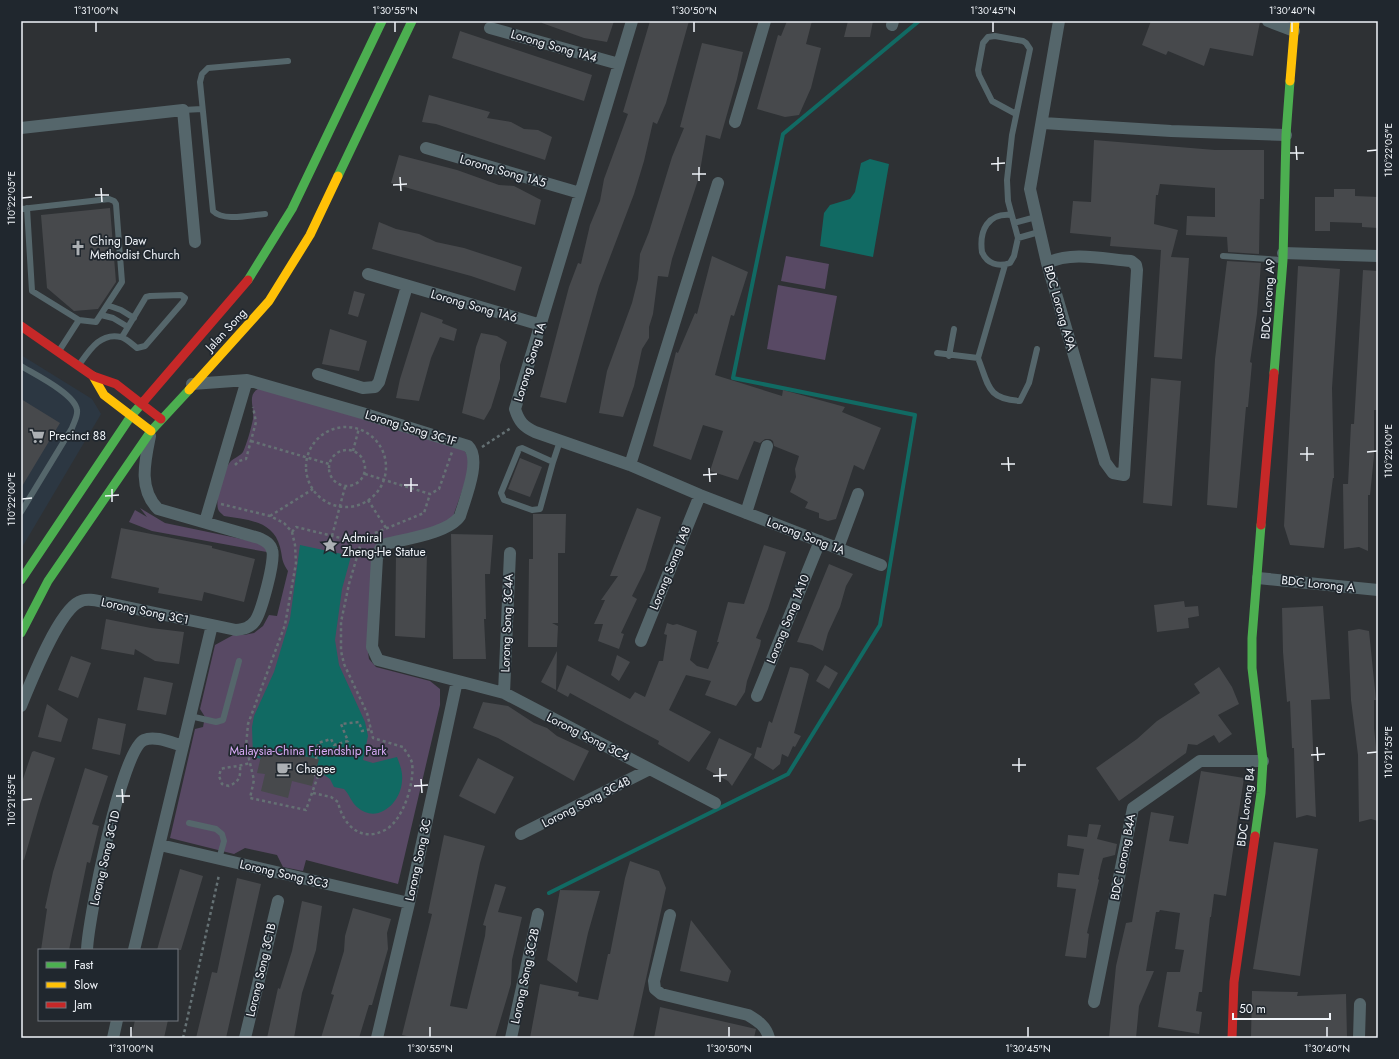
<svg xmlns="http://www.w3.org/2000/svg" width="1399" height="1059" font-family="Jost,sans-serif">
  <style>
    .built { fill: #2c3742 }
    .green { fill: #584964 }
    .water { fill: #116a63 }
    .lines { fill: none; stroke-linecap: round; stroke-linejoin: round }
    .stream { stroke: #116a63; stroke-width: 4 }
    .building { fill: #47494c }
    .path { stroke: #657174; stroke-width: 2.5; stroke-dasharray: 3 3; stroke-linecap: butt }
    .lane { stroke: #55666b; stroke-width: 6 }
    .street { stroke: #55666b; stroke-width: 12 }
    .fast { stroke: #4caf50; stroke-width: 9 }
    .slow { stroke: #ffc107; stroke-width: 9 }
    .jam { stroke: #c62828; stroke-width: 9 }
    .ticks { fill: none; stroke: #f0f4f9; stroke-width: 1.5 }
    .labels { text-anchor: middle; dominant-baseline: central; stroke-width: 3.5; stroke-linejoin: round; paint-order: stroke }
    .street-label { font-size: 12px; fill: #f0f4f9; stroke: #20272e }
    .poi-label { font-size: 12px; fill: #f0f4f9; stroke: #20272e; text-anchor: start }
    .park-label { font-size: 12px; fill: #d7aaf5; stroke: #20272e }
    .neatline { fill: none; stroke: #f0f4f9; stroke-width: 1.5 }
    .ticks-label { font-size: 10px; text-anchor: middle; fill: #f0f4f9 }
  </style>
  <rect width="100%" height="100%" fill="#2e3134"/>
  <path class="built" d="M21 355 92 399 101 414 21 549Z"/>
  <path class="green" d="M786 256 829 264 825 289 781 281Z
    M778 285 837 296 825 360 767 349Z
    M262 387 461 445 472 463 451 522 377 544 367 645 369 659 376 667 430 681 440 689V705L398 884 306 860 303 871 283 867 277 855 245 848 234 854 170 838 195 729 203 727 205 717 200 709 215 645 235 634 244 635 254 633 263 626 269 615 277 616 288 571C281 560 283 559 280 547 273 520 247 520 224 516 221 513 219 512 218 509 215 499 224 468 231 461 234 458 240 456 243 452 247 443 251 429 253 419 255 407 245 393 262 387Z
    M140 508 165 523 266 544 267 552 152 531 129 522 135 510 147 517Z"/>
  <path class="water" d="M870 159 889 164 873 257 820 246 824 213 830 205 850 199 855 192 861 163Z
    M300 545 351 556 342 589 335 640 339 665 365 722 368 736 363 760 373 763 397 757C400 765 403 772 402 781 401 803 377 825 357 807 352 803 349 794 344 789L334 787 330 779 320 772 253 757 252 727 254 716 274 672 290 619Z"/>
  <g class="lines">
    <path class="stream" d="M549 893 788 774 880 625 915 415 733 378 783 134 919 21"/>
  </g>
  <path class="building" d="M542 21H614L607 42 584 38 542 23Z
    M650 21H689L666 103 657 124 653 122 644 161 634 194 599 286 566 403 540 397 569 287 578 263 581 264 590 225 600 201 604 179 628 114 623 112Z
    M787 21H812L806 44 821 48 811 88 799 115 785 117 757 109 778 35 781 36Z
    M848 21H873L870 37H844Z
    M1151 21H1253L1260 22 1253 56 1210 48 1204 66 1168 51 1166 55 1142 45Z
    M460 31 592 75 584 101 452 58Z
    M702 43 743 52 737 79 720 139 706 135 699 177 672 259 668 277 658 276 653 314 649 327V338L642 349 634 386 623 417 599 413 607 371 632 303 638 279 640 254 649 232 672 157 684 128 680 127Z
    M429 95 490 112 487 118 511 122 524 129 538 130 552 137 545 160 436 124 422 122Z
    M1094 140 1215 150H1264V199H1260L1259 254 1228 252 1227 237 1186 235 1187 216 1215 217V188L1160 184 1158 195H1156L1154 224 1178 230 1171 257 1189 258 1182 359 1154 357 1161 250 1110 246 1111 237 1070 233 1073 201 1091 202Z
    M399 155 457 170 499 185 514 186 541 200 535 225 391 183Z
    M1334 189H1355V196L1378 197V228L1362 227V223L1330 222V231H1315V197H1334Z
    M110 208 116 282 98 309 74 311 47 288 41 215Z
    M379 222 396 229 419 234 436 242 464 248 522 267 515 291 471 276 372 249Z
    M712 256 748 272 734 316 731 315 715 375 782 396 783 390 845 407 842 412 881 428 864 470 854 465 836 519 828 521 819 518V513L805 508 808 502 790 492 796 477 795 469 799 456 774 446 773 441 770 439H765L760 443 754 441 738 480 710 471 723 431 703 425 691 460 653 446 676 352 678 353 695 313 697 314Z
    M1227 261 1261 263 1257 314 1250 362 1252 363 1248 407H1246L1237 508 1207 505 1215 359Z
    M1298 266 1340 269 1332 388 1334 478H1333L1324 548 1290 545 1284 526Z
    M1363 270 1378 271V410H1374V456L1370 495H1368V551L1359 547 1344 549 1343 484H1348L1351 424H1354Z
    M354 291 365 294 358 317 348 314Z
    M421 312 443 320 442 323 457 329 454 341 440 337 431 358 419 401 396 398 400 379Z
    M330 329 367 341 359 371 322 364Z
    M481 333 497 336 507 342 500 365V379L491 408 484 420 462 413 476 347Z
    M1151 378 1181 381 1172 506 1143 503Z
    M21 399 60 423 21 488Z
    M520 458 542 467 530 497 508 489Z
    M637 508 661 517 645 570 632 596 637 599 621 633 624 634 619 649 598 641 603 624H594L605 600H601L618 576H610Z
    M533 514H566L565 553H558V623H552L558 626 557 647H528L529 559H533Z
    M121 528 212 546V548L255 559 244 602 204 592 202 601 158 593 159 588 111 578Z
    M451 534 493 535 490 574H485L486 619H484L486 659H453Z
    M764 545 786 552 768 609 756 638 761 640 760 646 747 681 745 692 736 706 705 695 711 681 686 675 669 710 711 732 689 762 658 744 659 741 625 723 570 693 568 697 557 691 567 665 630 699 635 692 645 697 659 661H663L667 635 664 634 667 623 673 625 677 624 697 631 690 660 697 666 708 669 719 642H717L728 602 744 604Z
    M427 552 425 638 395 636 396 554Z
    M829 564 853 574 846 586 840 607 828 633 823 651 812 645 797 642Z
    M1184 601 1185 607 1198 606 1199 616 1188 618 1189 628 1157 632 1154 605Z
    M1323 606 1330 699 1311 700 1316 817 1307 815 1296 818 1294 748H1292L1290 701 1287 702 1283 652 1282 608Z
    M106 619 151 628 184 632 179 664 155 661 135 649 134 655 101 649Z
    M1359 629 1369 631 1376 700H1374V728L1378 766V821L1371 819 1359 822 1358 755 1351 700 1348 631Z
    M557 651 556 690 541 682Z
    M617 655 630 662 619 681 611 675Z
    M71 656 91 663 78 698 58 690Z
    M825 665 838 673 829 689 816 681Z
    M790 667 802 669 809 674 794 733 801 736 795 747 793 746 788 757 782 754 780 764 773 770 754 758 757 747 761 748 769 721 772 723Z
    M1219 667 1232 687 1239 704 1218 715 1232 734 1219 743 1214 735 1197 745 1188 744 1186 753 1119 801 1096 768 1137 739 1157 721 1200 693 1194 684Z
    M144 677 173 683 166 715 137 710Z
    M483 702 508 706 534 723 547 728 557 736 589 751 574 781 498 738 473 728Z
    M47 704 68 719 61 742 38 737Z
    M98 718 126 724 120 755 92 749Z
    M719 738 752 754 732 786 728 781 706 769Z
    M263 748 319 759 312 786 292 781 288 798 261 791 265 774 257 773Z
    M34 751 55 758 40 804 24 860 21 859V785L32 752Z
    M478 758 514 777 495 814 459 796Z
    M85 768 108 776 92 824 99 826 90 863 87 862 69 950H41L47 909 45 908 53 872Z
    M1201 771 1244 778 1226 896 1214 894 1211 917H1210L1202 992H1199L1196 1011 1202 1012 1199 1034 1158 1027 1167 972H1180L1184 950 1175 949 1180 913 1160 910 1159 912H1156L1146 971H1154L1139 1006 1136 1038H1109L1116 966 1126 923 1132 922 1151 812 1174 816 1169 841 1188 844Z
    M1089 824 1101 825 1097 839 1117 844 1115 855 1103 858 1101 865 1098 879 1099 880 1087 933 1089 934 1086 958 1065 956 1076 889 1057 887 1058 873 1079 875 1084 849 1067 846 1068 835 1087 837Z
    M444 835 485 846 480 863 450 1006 467 1009 485 936 486 926 483 925 495 884 506 887 498 912 522 917 512 960 511 984 495 1038H415L402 1035 432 914 428 913Z
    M1274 842 1318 849 1300 976 1253 969Z
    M630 861 659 871 666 888 633 1038H530L540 984 579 992 578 996 598 1000 608 954H610L625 878Z
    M180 869 203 876 181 950H157Z
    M237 878 261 884 226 1038H196L212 972 217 973Z
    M560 890 600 891 588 933 577 983 547 960Z
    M302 901 322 906 316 950 302 993 294 1038H267L278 988 280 989 292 951Z
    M353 908 391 919 387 933 388 949 372 1005H369L359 1038H321L334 995 331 994 344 951 345 936Z
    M691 920 731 971 728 982 680 971Z
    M1252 991 1298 992 1297 996 1346 994 1347 1038H1251Z
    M660 1007 756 1029 754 1038H654Z
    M135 1020H168L164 1038H131Z"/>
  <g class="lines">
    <path class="path" d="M306 467a40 40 0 1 1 80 0a40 40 0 1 1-80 0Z
      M251 441 329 464
      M482 447 511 428
      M329 468a18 18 0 1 1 36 0a18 18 0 1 1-36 0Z
      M353 451 359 428
      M235 465 239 461 246 459 256 422 253 407
      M365 474 430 494 439 489 452 452
      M368 500 386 528
      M221 504 270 516 284 523 292 532 295 545 296 563 285 625 248 724 246 746 254 780 250 798 306 810 318 776 314 775
      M270 516 313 489
      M292 532 296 527 361 543
      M332 536 345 487
      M316 759 318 743 331 739 334 745 348 741 341 724 359 722 362 731 371 729
      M240 767C241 778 238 782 229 786L222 784 219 776 221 769C231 766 239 767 249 763
      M313 793 331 797 338 802C343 825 361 843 385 830 403 821 415 782 412 763 411 758 406 752 403 747L373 738 367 713 344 664 341 651V622L349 584 361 543 375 533 424 513 430 494
      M183 1038 219 875"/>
    <path class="lane" d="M183 110 202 109
      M21 209 109 199 114 201 116 204 122 282 96 322 79 320 32 291 27 208
      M265 214C250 215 224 222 213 211L200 82 202 74 208 68 288 61
      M1011 215C988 213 979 230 982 252 987 264 998 267 1010 263L1014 256 1018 238 1008 201 1007 180 1012 135 1030 49 1026 43 1023 41 995 36 988 37 983 43 978 70 979 75 992 101 1016 114
      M1014 223 1036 217
      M1018 238 1039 232
      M1223 256 1282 260
      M107 305 121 310 134 318
      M101 315 113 318 128 327
      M59 351 79 320
      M937 353 978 358 1005 265
      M949 356 954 329
      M978 358C989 386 987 399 1020 401L1029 383 1037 349
      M79 365C89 351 100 332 121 337 126 338 133 345 137 348L145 346 183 302 185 298 181 295 150 296 146 297 122 337
      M21 366C34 374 75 394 77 410 78 416 74 422 72 428L21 512
      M553 462 540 509 532 510 504 500 501 493 519 449 522 448 553 462 560 441
      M190 716 216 722 223 720 239 661
      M189 823 216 829 222 834 224 841 219 859"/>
    <path class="street" d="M632 21 515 409C519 422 524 427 535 432L630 465 700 495 881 565
      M1268 21 1294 31
      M892 25 893 21
      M490 28 619 64
      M735 122 765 21
      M1043 123 1171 131 1286 135
      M21 128 183 110 195 242
      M426 148 580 193
      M1283 253 1378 256
      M1047 263C1072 251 1104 259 1131 261L1136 265 1137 270 1124 475 1113 473 1105 462 1047 263 1030 189 1059 21
      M368 274 541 325
      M318 374 363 388 375 387 379 382 407 286
      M192 384 247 380 362 413 468 446C482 459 465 499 460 516 449 533 405 539 386 544L380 549 377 558 372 647 378 660 504 693 715 803
      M630 465 718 183
      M746 513 767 446
      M205 522 247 380
      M838 548 858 494
      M1258 578 1378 590
      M641 641 700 495
      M504 693 510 553
      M757 696 820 541
      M21 706C30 684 58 612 79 602 86 598 95 600 103 602L236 630C244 629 250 628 255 621 261 613 276 559 272 550 270 543 265 541 259 538L158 509C138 489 145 461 150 436
      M521 834 650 769
      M160 845 409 903
      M670 915 654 981 655 989 661 994 748 1015C758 1021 766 1026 769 1038
      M87 950C88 921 121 750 144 740 155 735 172 743 183 746
      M134 950 212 625
      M1094 1002 1133 808 1200 761H1263
      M113 1038 117 1020
      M245 1038 278 901
      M377 1038 409 903 457 681
      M511 1038 538 914
      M1359 1038 1360 1004"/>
    <path class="fast" d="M338 176 412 21
      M248 280 292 209 382 21
      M1274 373 1283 260 1286 135 1290 81
      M21 580 131 416 144 401
      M21 633 48 581 151 431 189 390
      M1255 836 1261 793 1263 761 1252 668V638L1261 525"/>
    <path class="slow" d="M1290 81 1295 21
      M93 376 104 395 151 431
      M189 390 269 301 310 235 338 176"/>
    <path class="jam" d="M21 326 93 376 116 384 161 419
      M144 401 248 280
      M1261 525 1274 373
      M1232 1038 1234 982 1255 836"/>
  </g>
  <path class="ticks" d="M96 22V32M395 22V32M694 22V32M993 22V32M1292 22V32M1296 146 1297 160M1367 151 1377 150M1290 153H1304M998 157V171M991 164 1005 163M699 167V181M692 174H706M400 177 401 191M393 185 407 184M101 188 102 202M95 195H109M22 198 32 197M1307 447V461M1367 452 1377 451M1300 454H1314M1008 457 1009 471M1001 464H1015M709 468 710 482M703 475 717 474M411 478V492M404 485H418M112 489V502M105 496 119 495M22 499 32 498M1317 747 1318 761M1367 753 1377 752M1311 755 1325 754M1019 758V772M1012 765H1026M720 768V782M713 776 727 775M421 779 422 793M414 786 428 785M122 789 123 803M116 796H130M22 800 32 799M131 1027V1037M430 1027V1037M729 1027V1037M1028 1027V1037M1327 1027V1037"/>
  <defs>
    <symbol id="church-bare" viewBox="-9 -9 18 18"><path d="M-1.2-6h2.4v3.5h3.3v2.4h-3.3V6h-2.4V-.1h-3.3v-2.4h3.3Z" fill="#acb0b4" stroke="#20272e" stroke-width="2.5" paint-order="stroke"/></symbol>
    <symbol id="supermarket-bare" viewBox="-9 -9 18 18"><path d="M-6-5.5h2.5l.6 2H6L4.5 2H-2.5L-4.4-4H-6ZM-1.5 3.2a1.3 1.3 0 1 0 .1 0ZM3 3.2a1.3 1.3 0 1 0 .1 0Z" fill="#acb0b4" stroke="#20272e" stroke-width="2.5" paint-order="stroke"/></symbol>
    <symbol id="sight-bare" viewBox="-9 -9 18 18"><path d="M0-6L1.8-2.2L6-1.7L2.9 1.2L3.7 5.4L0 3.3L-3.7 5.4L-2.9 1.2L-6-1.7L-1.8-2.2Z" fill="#acb0b4" stroke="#20272e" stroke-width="2.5" paint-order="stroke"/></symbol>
    <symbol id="cafe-bare" viewBox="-9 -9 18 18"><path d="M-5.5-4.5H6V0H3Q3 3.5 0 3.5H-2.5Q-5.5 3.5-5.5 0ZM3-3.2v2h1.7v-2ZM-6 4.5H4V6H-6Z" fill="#acb0b4" stroke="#20272e" stroke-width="2.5" paint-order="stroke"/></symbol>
  </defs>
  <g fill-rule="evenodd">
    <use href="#church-bare" x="67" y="237" width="22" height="22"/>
    <use href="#supermarket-bare" x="26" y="425" width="22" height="22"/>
    <use href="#sight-bare" x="319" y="534" width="22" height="22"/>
    <use href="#cafe-bare" x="273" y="758" width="22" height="22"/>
  </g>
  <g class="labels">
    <g class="street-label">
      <text transform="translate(554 46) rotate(16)">Lorong Song 1A4</text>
      <text transform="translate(503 171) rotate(16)">Lorong Song 1A5</text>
      <text transform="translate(1268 299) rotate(-86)">BDC Lorong A9</text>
      <text transform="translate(474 306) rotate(16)">Lorong Song 1A6</text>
      <text transform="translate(1060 308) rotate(74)">BDC Lorong A9A</text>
      <text transform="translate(226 330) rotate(-47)">Jalan Song</text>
      <text transform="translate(530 362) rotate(-73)">Lorong Song 1A</text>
      <text transform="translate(411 428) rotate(17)">Lorong Song 3C1F</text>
      <text transform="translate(806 536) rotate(21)">Lorong Song 1A</text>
      <text transform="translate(670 568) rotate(-68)">Lorong Song 1A8</text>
      <text transform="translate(1318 584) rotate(6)">BDC Lorong A</text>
      <text transform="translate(145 611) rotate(12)">Lorong Song 3C1</text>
      <text transform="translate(788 619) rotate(-68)">Lorong Song 1A10</text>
      <text transform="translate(507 623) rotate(-88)">Lorong Song 3C4A</text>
      <text transform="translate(588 737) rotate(27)">Lorong Song 3C4</text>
      <text transform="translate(586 802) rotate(-27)">Lorong Song 3C4B</text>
      <text transform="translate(1246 807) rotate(-83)">BDC Lorong B4</text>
      <text transform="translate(1123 857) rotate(-79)">BDC Lorong B4A</text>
      <text transform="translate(105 858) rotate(-77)">Lorong Song 3C1D</text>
      <text transform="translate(418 860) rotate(-78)">Lorong Song 3C</text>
      <text transform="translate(284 874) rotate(13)">Lorong Song 3C3</text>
      <text transform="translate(261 970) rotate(-77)">Lorong Song 3C1B</text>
      <text transform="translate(525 976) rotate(-78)">Lorong Song 3C2B</text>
    </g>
    <g class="poi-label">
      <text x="90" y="241">Ching Daw<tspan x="90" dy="14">Methodist Church</tspan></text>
      <text x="49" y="436">Precinct 88</text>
      <text x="342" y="538">Admiral<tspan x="342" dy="14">Zheng-He Statue</tspan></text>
      <text x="296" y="769">Chagee</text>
    </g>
    <g class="park-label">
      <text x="308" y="751">Malaysia-China Friendship Park</text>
    </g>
  </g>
  <rect width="1399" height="1059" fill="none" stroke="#20272e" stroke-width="44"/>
  <rect x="38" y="949" width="140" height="72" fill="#20272e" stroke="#73797f"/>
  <rect x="46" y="962" width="20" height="6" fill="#4caf50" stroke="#73797f"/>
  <text x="74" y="969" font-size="12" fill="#f0f4f9">Fast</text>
  <rect x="46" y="982" width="20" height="6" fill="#ffc107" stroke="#73797f"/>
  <text x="74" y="989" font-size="12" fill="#f0f4f9">Slow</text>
  <rect x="46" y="1002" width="20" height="6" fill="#c62828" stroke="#73797f"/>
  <text x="74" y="1009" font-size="12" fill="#f0f4f9">Jam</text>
  <path d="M1233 1013v6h97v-6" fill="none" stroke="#f0f4f9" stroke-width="2"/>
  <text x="1239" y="1013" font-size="12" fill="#f0f4f9" stroke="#20272e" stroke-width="3" paint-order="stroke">50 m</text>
  <rect x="22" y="22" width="1355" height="1015" class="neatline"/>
  <g class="ticks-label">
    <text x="96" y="14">1°31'00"N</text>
    <text x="395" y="14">1°30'55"N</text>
    <text x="694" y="14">1°30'50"N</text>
    <text x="993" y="14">1°30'45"N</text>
    <text x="1292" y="14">1°30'40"N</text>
    <text transform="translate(1388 150) rotate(-90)" y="4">110°22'05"E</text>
    <text transform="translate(11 198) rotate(-90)" y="4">110°22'05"E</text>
    <text transform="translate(1388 451) rotate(-90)" y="4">110°22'00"E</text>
    <text transform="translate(11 499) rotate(-90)" y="4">110°22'00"E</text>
    <text transform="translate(1388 752) rotate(-90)" y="4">110°21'55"E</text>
    <text transform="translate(11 800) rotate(-90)" y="4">110°21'55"E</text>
    <text x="131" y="1052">1°31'00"N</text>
    <text x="430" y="1052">1°30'55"N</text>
    <text x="729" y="1052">1°30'50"N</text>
    <text x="1028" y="1052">1°30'45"N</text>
    <text x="1327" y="1052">1°30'40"N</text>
  </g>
</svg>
